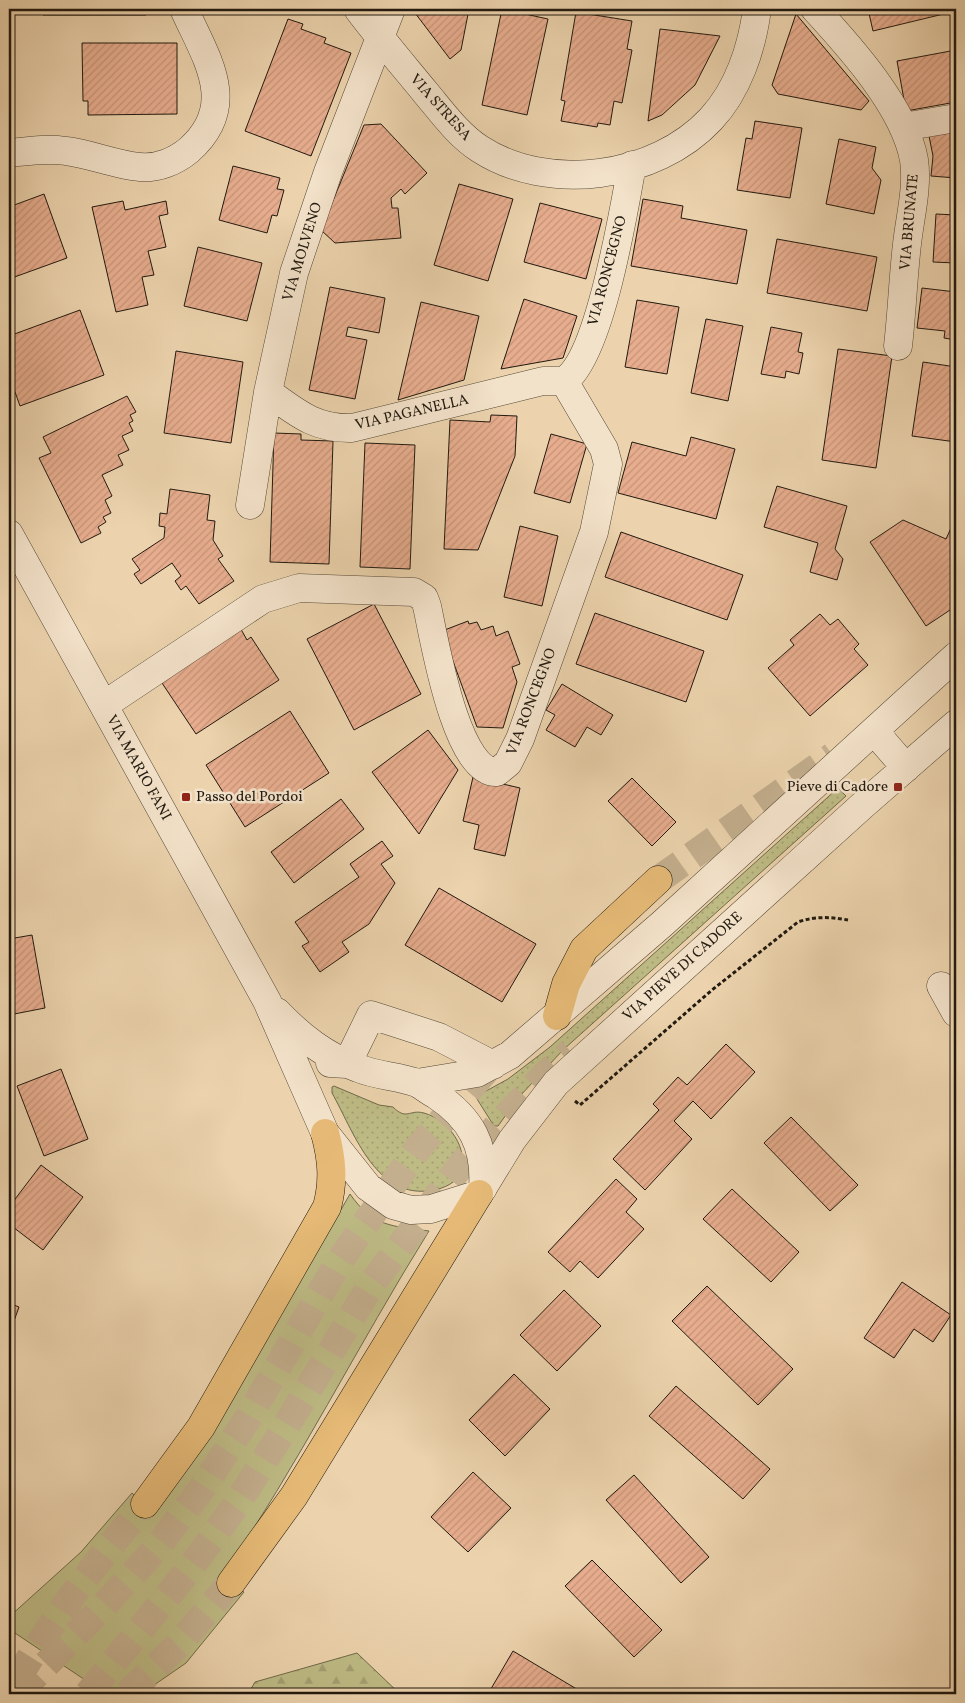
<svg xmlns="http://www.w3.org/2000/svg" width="965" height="1703" font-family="Vollkorn,serif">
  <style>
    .grass { fill: url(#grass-dots); stroke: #706a4a }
    .forest { fill: url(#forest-firs); stroke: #706a4a }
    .green { fill: #bebb85; stroke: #706a4a }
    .building { fill: url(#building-hatch); stroke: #21190f }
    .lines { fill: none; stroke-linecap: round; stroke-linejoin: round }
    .highway-tunnel { stroke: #c3ae8d; stroke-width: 28; stroke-dasharray: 28 14; stroke-linecap: butt }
    .minor-casing { stroke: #544836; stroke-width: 29 }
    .highway-casing { stroke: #21190f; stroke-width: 29 }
    .path { stroke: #21190f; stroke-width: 3; stroke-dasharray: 4 2.5; stroke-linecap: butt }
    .minor { stroke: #f3e2ca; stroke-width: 28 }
    .highway { stroke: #e6ba76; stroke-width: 28 }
    .poi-dot { fill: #8f2418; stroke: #f3e2ca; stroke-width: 2 }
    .labels { text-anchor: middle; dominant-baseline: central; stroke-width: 5; stroke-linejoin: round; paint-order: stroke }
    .street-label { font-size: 15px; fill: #21190f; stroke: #f3e2ca }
    .poi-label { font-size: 15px; fill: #21190f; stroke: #f3e2ca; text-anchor: end }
  </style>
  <defs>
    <pattern id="grass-dots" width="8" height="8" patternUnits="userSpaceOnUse" patternTransform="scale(1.25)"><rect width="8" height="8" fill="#bebb85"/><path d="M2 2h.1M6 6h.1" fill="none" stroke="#a3a072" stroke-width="1.8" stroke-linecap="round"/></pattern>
    <pattern id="forest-firs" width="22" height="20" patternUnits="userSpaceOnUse" patternTransform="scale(1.25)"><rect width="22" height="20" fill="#bebb85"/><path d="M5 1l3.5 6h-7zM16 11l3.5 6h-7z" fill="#a3a072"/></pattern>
    <pattern id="building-hatch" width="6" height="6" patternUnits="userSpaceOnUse" patternTransform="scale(1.25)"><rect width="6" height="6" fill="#e7ad8e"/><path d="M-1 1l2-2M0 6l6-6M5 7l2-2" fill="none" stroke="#c69479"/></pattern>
  </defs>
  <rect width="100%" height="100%" fill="#ecd3ad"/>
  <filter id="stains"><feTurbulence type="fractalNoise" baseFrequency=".004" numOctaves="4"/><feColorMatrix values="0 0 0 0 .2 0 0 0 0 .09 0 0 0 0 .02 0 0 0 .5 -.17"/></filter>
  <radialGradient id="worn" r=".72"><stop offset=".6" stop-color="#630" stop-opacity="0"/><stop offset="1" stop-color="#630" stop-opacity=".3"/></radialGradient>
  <path class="grass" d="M838 788 846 796 563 1050 519 1097 498 1126H494L477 1099V1096L508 1079 550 1047Z
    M334 1086 379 1105 393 1107C407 1121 409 1109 424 1113 449 1120 470 1149 460 1175 453 1185 440 1190 427 1191 374 1196 353 1130 332 1093V1087Z"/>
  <path class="forest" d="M357 1653 400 1694H248L255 1682Z"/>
  <path class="green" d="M350 1194C373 1227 392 1226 429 1231 358 1345 298 1465 222 1577L244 1592 186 1663 141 1694H106L9 1629V1617L81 1552 132 1493 155 1513 300 1281Z"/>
  <path class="building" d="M43 9H146V15H43Z
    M412 9H469L461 50 450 59Z
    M502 9 548 19 527 115 482 105Z
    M868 9H956V11L873 31Z
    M576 12 632 21 627 49 632 50 622 103 614 101 610 125 598 123 597 127 561 121 565 101 561 100Z
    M796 14 869 101 861 110 778 94 772 85Z
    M288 19 303 24 301 29 326 38 324 43 351 53 311 156 245 131Z
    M660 29 720 36 695 85 662 115 648 121Z
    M82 43H177V114L88 115V101H83Z
    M956 50V102L906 111 897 61Z
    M9 60 14 113 9 114Z
    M755 121 802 128 790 198 737 190 746 138 752 139Z
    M381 124 427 173 405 194 401 189 391 198 392 208H398L401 238 335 243 321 230 364 125Z
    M956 131V178L931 176 933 156 929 136Z
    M839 139 876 147 872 168 881 180 874 214 826 204Z
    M233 166 280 178 277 189 284 190 277 216 272 215 267 233 219 220Z
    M459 184 513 199 488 281 434 265Z
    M44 194 67 258 9 279V207Z
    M643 199 683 206 681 218 747 230 737 284 631 266Z
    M123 201 125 210 166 201 168 214 159 216 166 247 148 251 154 275 142 277 148 305 116 312 92 207Z
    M540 203 602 219 586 279 524 262Z
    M936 214 956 215V263L933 262Z
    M777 239 877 257 867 311 767 293Z
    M198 247 262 263 247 321 184 306Z
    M330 287 385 298 379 333 348 327 346 336 367 340 355 399 309 390Z
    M922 288 956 292V340L944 338 945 331 917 328Z
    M524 299 577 316 563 358 501 369Z
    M637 300 679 307 667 374 625 367Z
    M421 302 479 316 464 380 398 400Z
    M80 310 104 375 20 406 9 375V336Z
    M706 319 743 326 728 401 691 393Z
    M771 327 802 333 798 352 803 353 799 374 786 371 785 378 761 374Z
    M838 349 892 356 876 468 822 460Z
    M176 351 243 362 231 443 164 433Z
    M923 362 956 367V442L912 436Z
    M127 396 136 412 130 415 133 421 129 423 133 431 122 436 129 450 118 455 123 465 102 475 112 496 105 500 111 513 103 517 106 522 98 527 101 533 81 543 39 458 51 453 43 437Z
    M491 415 517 416 515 456 478 550 444 549 450 420 490 422Z
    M274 433 301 434V440L333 441 329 564 270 562Z
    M551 434 587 444 570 503 534 493Z
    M691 437 735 449 716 519 618 493 632 442 686 456Z
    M365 443 415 445 410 569 360 567Z
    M777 486 847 506 835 549 843 559 837 580 810 572 818 543 764 527Z
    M170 489 210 495 207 520 215 521 213 540 223 556 218 559 234 581 199 604 186 586 181 590 175 581 181 576 172 563 141 584 134 574 140 570 132 559 164 538 165 527 159 526 160 513 167 514Z
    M956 517V606L926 626 870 542 903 520 946 539Z
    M520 526 558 536 542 606 504 597Z
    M621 532 743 575 727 620 605 577Z
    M374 604 421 694 354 730 307 639Z
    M595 613 704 651 686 702 576 664Z
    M820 614 830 625 838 619 859 644 854 649 868 665 810 716 768 668 794 645 790 640Z
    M468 621 469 624 477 622 481 630 493 626 496 636 508 631 520 664 512 667 517 682 503 728 477 727 442 631Z
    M238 624 247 640 251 637 279 680 196 734 160 680Z
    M562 684 613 715 601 735 587 727 575 747 546 730 555 715 546 710Z
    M290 711 329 773 245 827 206 765Z
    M428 730 458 770 419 834 372 772Z
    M473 777 520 788 505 856 474 849 479 825 463 821Z
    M632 778 676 822 652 846 608 801Z
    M341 799 364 829 294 883 271 852Z
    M382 841 393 856 381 864 395 883 369 924 342 942 349 952 320 972 302 946 309 942 295 922 359 877 350 864Z
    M439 888 536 944 502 1002 405 945Z
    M32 935 45 1008 9 1015V939Z
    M726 1044 755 1072 711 1119 693 1101 674 1121 692 1139 645 1190 613 1159 659 1110 653 1104 678 1077 687 1085Z
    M61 1069 88 1139 44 1156 17 1086Z
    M791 1117 858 1185 830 1211 764 1143Z
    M41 1165 83 1197 43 1250 9 1224V1207Z
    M616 1179 637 1199 626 1212 644 1229 598 1278 580 1261 570 1272 548 1252Z
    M732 1189 799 1252 771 1282 703 1219Z
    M902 1282 951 1315 933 1342 914 1329 894 1358 864 1338Z
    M707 1286 793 1369 758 1405 672 1321Z
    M564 1290 601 1326 557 1371 520 1335Z
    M9 1303 19 1307 9 1335Z
    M514 1374 550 1409 505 1456 469 1420Z
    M676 1386 770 1469 743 1499 649 1416Z
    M473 1472 511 1508 468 1552 431 1517Z
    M634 1475 709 1557 681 1583 606 1500Z
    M592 1560 662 1630 634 1657 565 1586Z
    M513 1651 585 1694H488Z"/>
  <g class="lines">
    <path class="highway-tunnel" d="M658 880 833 756
      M16 1681C54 1617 97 1560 145 1504
      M17 1694 100 1610 159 1545 203 1487 248 1418 338 1263 419 1147 495 1060
      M88 1694 191 1567 236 1505 283 1431 371 1285 462 1164 543 1077 571 1052
      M127 1694 178 1645 231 1583"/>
    <defs>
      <path id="minor" d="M358 9C379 37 402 64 425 92 441 111 458 135 480 149 548 193 655 179 711 119 738 90 752 48 757 9
        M815 9C850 47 905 108 914 160 918 187 910 217 907 244 903 278 902 312 898 346
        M903 127 956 118
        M9 153C28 151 47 148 66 151 91 154 115 165 140 167 157 169 176 161 189 150 240 105 206 58 184 9
        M268 392C297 413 315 429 352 428L543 381H564
        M250 505 268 392 294 273 328 172 391 9
        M9 534 267 1001 325 1133 368 1187 393 1205 411 1210 431 1209 479 1194 512 1140 556 1083 863 805 956 724
        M104 705 263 599 299 588 414 592 424 598 427 606C434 638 456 774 497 772L508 763 520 739 594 532 608 464 604 449 564 381C600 358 624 209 632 165
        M874 731 906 768
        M941 986 956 1013
        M277 1012C301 1037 325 1056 358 1068 377 1076 398 1076 417 1083 423 1086 430 1092 436 1095 471 1118 486 1146 483 1188
        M330 1063 347 1064 371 1015 439 1037 493 1065
        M417 1083 477 1073 510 1055 662 924 956 656"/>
      <path id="highway" d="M557 1016 566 984 584 949 658 880
        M145 1504 201 1427 327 1207C334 1181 332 1159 325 1133
        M231 1583 294 1496 479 1194"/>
    </defs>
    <use href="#minor" class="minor-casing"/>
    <use href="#highway" class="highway-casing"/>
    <path class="path" d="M575 1101 580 1105 712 990 798 922C815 916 831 917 848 920"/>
    <use href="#minor" class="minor"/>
    <use href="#highway" class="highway"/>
  </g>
  <g class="poi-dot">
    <rect x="893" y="782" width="10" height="10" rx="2.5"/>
    <rect x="181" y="792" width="10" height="10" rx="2.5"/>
  </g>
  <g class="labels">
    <g class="street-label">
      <text transform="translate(440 108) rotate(48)">VIA STRESA</text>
      <text transform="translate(910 222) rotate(-85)">VIA BRUNATE</text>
      <text transform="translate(303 252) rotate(-73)">VIA MOLVENO</text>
      <text transform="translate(608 271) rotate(-75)">VIA RONCEGNO</text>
      <text transform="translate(412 413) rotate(-13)">VIA PAGANELLA</text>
      <text transform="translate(532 702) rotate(-69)">VIA RONCEGNO</text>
      <text transform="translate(138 768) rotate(61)">VIA MARIO FANI</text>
      <text transform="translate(683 967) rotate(-42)">VIA PIEVE DI CADORE</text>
    </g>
    <g class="poi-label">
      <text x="888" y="787">Pieve di Cadore</text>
      <text x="196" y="797" text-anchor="start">Passo del Pordoi</text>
    </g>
  </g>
  <rect width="965" height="1703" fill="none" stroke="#ecd3ad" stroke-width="30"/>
  <rect x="10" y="10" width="945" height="1683" fill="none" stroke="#21190f" stroke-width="2.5"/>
  <rect x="15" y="15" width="935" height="1673" fill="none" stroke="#21190f"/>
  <rect width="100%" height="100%" filter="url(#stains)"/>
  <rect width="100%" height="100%" fill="url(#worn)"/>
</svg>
